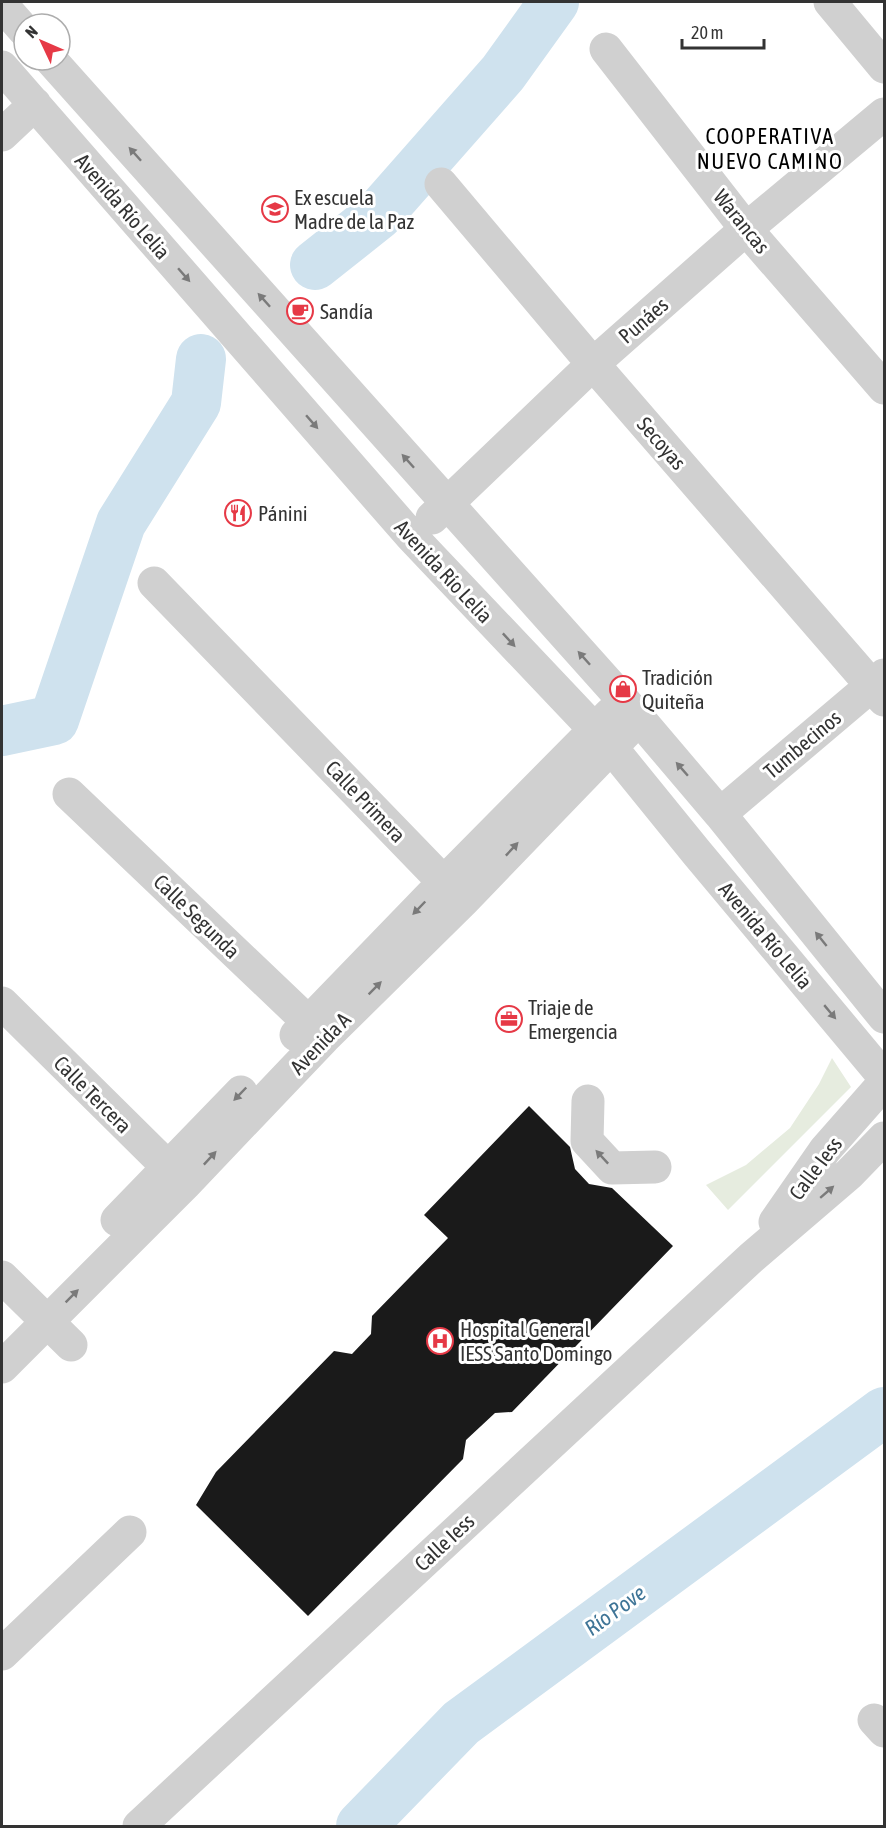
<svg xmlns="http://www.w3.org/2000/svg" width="886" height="1828" font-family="'Asap Condensed',sans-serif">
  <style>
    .green { fill: #e6ecdf }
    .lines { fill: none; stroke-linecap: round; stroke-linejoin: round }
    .river { stroke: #cfe2ee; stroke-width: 50 }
    .building { fill: #1a1a1a }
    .minor { stroke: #d0d0d0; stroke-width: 33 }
    .oneway { fill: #7a7a7a }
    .labels { text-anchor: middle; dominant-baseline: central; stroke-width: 6; stroke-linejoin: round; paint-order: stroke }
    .poi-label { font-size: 21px; fill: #333; stroke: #fff; text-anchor: start }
    .street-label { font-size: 21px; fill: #333; stroke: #fff }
    .neighbourhood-label { font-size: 22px; letter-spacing: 1.5px; fill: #000; stroke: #fff }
    .water-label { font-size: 22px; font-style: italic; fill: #3f7597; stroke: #fff }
  </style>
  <rect width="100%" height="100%" fill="#fff"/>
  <path class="green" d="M832 1058 851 1087 728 1210 706 1185 746 1165 790 1128 819 1084Z"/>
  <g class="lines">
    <path class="river" d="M315 265 378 215 503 73 554 2
      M2 731 54 720 121 523 196 403 201 359
      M361 1826 461 1723 884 1412"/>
  </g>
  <path class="building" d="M529 1106 570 1147 575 1169 589 1184 612 1188 673 1246 512 1412 495 1413 466 1440 463 1459 308 1616 196 1505 216 1472 334 1351 352 1354 371 1334 372 1316 448 1238 424 1215Z"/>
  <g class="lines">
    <path class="minor" d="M830 2 884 67
      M2 5 24 30
      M606 49 746 229 884 388
      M51 60 624 701 720 814 884 1017
      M2 67 411 536 611 747 697 853 884 1077
      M2 135 35 104
      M441 184 593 364 884 700
      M432 518 593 364 746 229 884 114
      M154 583 459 898
      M69 794 324 1037
      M720 814 884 675
      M2 1003 184 1183
      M296 1035 444 882 610 714
      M588 1101 587 1141 612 1168 655 1167
      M117 1220 241 1092
      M775 1222 825 1150 884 1083
      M2 1277 71 1345
      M2 1367 185 1184 324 1038 463 901 627 731
      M2 1654 130 1532
      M874 1720 884 1731
      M139 1826 751 1258 849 1174 884 1138"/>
  </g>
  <defs><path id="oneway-solid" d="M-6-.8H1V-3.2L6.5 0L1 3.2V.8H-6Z" transform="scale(1.5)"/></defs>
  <g class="oneway">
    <use href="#oneway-solid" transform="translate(135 154) rotate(-132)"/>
    <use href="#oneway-solid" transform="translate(184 275) rotate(49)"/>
    <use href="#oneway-solid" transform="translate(264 300) rotate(-132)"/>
    <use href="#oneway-solid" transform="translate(312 422) rotate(49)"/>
    <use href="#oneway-solid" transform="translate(408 461) rotate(-132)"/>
    <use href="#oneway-solid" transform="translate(509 640) rotate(47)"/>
    <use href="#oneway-solid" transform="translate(584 658) rotate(-132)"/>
    <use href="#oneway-solid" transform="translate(682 769) rotate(-131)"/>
    <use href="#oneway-solid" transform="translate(512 849) rotate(-47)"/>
    <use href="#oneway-solid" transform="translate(419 908) rotate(134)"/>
    <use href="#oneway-solid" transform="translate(821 939) rotate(-129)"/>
    <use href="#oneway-solid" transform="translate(375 988) rotate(-45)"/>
    <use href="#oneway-solid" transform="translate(830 1012) rotate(50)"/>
    <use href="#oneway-solid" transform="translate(240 1094) rotate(134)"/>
    <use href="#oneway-solid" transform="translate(602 1157) rotate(-133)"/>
    <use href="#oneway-solid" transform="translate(210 1158) rotate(-47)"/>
    <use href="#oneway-solid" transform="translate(827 1192) rotate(-41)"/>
    <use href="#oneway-solid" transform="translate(72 1296) rotate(-45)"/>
  </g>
  <defs>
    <symbol id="school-ring" viewBox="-11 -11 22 22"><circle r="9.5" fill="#fff" stroke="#e63946" stroke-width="1.5"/><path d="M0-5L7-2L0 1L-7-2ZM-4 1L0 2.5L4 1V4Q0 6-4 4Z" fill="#e63946"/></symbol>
    <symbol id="cafe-ring" viewBox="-11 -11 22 22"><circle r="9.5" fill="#fff" stroke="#e63946" stroke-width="1.5"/><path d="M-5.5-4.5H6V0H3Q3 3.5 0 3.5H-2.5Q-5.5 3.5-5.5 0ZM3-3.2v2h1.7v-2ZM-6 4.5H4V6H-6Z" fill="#e63946"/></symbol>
    <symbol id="restaurant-ring" viewBox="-11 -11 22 22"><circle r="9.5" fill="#fff" stroke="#e63946" stroke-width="1.5"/><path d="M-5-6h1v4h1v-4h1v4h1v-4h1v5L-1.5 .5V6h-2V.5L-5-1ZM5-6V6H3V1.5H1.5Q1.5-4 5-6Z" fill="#e63946"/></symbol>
    <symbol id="shop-ring" viewBox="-11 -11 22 22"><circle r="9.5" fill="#fff" stroke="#e63946" stroke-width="1.5"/><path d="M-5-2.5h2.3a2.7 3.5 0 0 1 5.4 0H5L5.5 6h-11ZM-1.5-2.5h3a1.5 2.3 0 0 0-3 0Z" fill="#e63946"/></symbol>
    <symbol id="office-ring" viewBox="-11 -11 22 22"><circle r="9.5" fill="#fff" stroke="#e63946" stroke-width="1.5"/><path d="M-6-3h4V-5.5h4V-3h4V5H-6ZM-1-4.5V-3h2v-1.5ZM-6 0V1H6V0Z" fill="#e63946"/></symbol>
    <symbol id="hospital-ring" viewBox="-11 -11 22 22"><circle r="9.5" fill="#fff" stroke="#e63946" stroke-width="1.5"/><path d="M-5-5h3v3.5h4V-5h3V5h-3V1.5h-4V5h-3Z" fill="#e63946"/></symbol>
  </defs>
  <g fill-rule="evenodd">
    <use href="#school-ring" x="260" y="194" width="30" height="30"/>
    <use href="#cafe-ring" x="285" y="296" width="30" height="30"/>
    <use href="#restaurant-ring" x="223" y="498" width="30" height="30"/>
    <use href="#shop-ring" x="608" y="674" width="30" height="30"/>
    <use href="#office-ring" x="494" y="1004" width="30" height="30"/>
    <use href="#hospital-ring" x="425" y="1326" width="30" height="30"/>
  </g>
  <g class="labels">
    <g class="poi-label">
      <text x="294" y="197">Ex escuela<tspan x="294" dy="24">Madre de la Paz</tspan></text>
      <text x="320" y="311">Sandía</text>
      <text x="258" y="513">Pánini</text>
      <text x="642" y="677">Tradición<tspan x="642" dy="24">Quiteña</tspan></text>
      <text x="528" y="1007">Triaje de<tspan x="528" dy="24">Emergencia</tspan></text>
      <text x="460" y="1329">Hospital General<tspan x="460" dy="24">IESS Santo Domingo</tspan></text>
    </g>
    <g class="street-label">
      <text transform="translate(123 206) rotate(49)">Avenida Río Lelia</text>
      <text transform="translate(742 221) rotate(51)">Warancas</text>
      <text transform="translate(643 320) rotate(-41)">Punáes</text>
      <text transform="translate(662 443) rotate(49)">Secoyas</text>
      <text transform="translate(444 571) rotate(47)">Avenida Río Lelia</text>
      <text transform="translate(802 744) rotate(-40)">Tumbecinos</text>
      <text transform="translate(366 801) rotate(46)">Calle Primera</text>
      <text transform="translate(197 916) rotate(44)">Calle Segunda</text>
      <text transform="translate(766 935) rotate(50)">Avenida Río Lelia</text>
      <text transform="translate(320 1043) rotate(-46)">Avenida A</text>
      <text transform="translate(93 1094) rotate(45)">Calle Tercera</text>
      <text transform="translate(815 1168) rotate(-53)">Calle Iess</text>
      <text transform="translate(444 1542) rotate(-43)">Calle Iess</text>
    </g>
    <g class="neighbourhood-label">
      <text x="770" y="136">COOPERATIVA<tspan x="770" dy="25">NUEVO CAMINO</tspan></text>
    </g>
    <g class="water-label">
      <text transform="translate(615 1610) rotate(-36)">Río Pove</text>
    </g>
  </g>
  <rect width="886" height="1828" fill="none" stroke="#333333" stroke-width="6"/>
  <g transform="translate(42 42) rotate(314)"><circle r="28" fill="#ffffff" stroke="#adadad" stroke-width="1.5"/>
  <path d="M0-4.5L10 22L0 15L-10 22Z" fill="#e63946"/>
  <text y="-9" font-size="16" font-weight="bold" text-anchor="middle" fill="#333333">N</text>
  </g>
  <path d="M682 39v9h82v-9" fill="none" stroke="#333333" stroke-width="3"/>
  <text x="691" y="39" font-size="18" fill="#333333" stroke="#ffffff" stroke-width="4.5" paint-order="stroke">20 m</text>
</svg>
